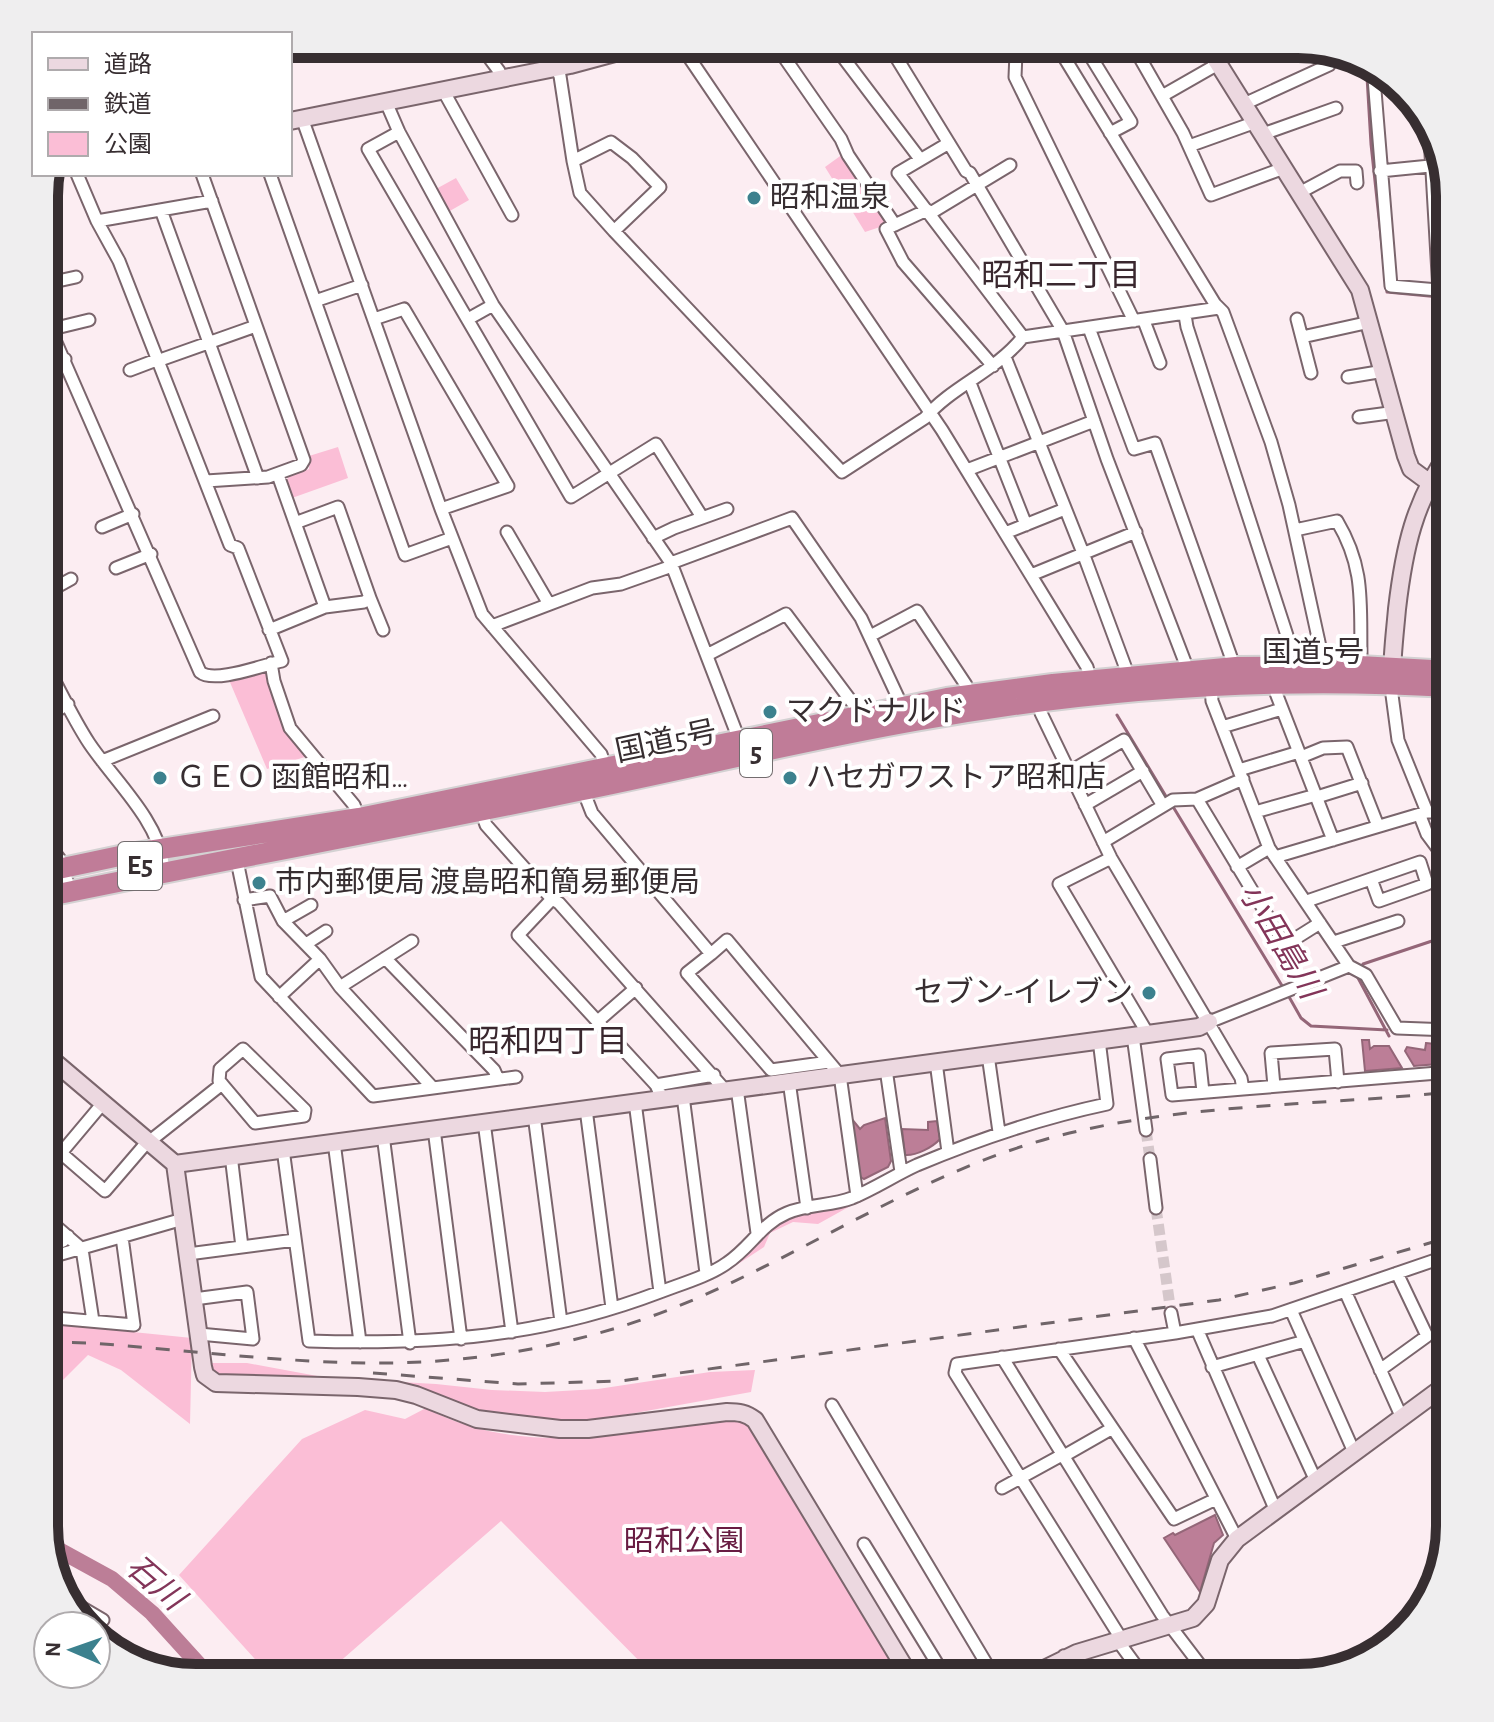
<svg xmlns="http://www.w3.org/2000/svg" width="1494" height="1722" font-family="'Alegreya Sans','Noto Sans JP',sans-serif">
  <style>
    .green { fill: #fbbed6 }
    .water { fill: #bc7e97; stroke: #946678; stroke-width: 2 }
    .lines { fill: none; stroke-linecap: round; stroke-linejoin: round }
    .stream { stroke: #946678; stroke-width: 3 }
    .river { stroke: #bc7e97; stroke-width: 16 }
    .street-tunnel { stroke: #d5c7cb; stroke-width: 11; stroke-dasharray: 11 5.5; stroke-linecap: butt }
    .street-casing { stroke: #7a656c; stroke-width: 15 }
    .secondary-casing { stroke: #7a656c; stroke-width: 20 }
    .highway-casing { stroke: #d3d1d2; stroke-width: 24 }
    .street { stroke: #fff; stroke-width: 11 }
    .secondary { stroke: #ecd8e0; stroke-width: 16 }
    .highway { stroke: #c07c98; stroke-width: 20 }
    .rail { stroke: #706569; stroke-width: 3; stroke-dasharray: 14 14; stroke-linecap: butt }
    .poi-dot { fill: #3c818e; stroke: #fff; stroke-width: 3 }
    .labels { text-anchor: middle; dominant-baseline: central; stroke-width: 8; stroke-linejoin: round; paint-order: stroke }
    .shield { fill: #fff; stroke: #736d6f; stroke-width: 2 }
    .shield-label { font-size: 28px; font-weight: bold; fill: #372e31 }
    .poi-label { font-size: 30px; fill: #372e31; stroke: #fff; text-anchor: start }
    .street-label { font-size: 30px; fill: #372e31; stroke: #fff }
    .park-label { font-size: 30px; fill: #681c42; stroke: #fff }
    .neighbourhood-label { font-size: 32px; fill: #39272e; stroke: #fff }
    .water-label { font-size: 32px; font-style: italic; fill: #833559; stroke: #fff }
    .rim { fill: none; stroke: #372e31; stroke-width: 10 }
  </style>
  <rect width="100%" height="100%" fill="#fcedf2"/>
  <path class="green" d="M843 154 886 220V225L865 232 825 167Z
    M456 178 469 200 448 212 436 189Z
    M338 447 348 478 292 498 286 482 289 475 309 469V456Z
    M267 669 308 756 267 769 229 680Z
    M854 1204 818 1224 793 1222 770 1233 764 1247 729 1270 763 1234 792 1217Z
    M44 1323 192 1338 190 1424 121 1370 88 1355 58 1385 44 1393Z
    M208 1363H247L328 1378 436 1384 492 1390 545 1392 598 1389 710 1372 755 1370 751 1392 602 1419 568 1423 469 1411 434 1398 222 1376 210 1369Z
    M426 1408C522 1460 635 1431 737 1419L745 1422 900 1678H656L501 1521 321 1678H272L179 1575 302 1439 365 1410 405 1419Z"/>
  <path class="water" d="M1362 1040H1369L1370 1049 1374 1046H1389L1402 1068 1365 1071Z
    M1426 1043 1435 1044 1438 1064 1414 1066 1405 1051 1407 1047 1425 1050Z
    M851 1118 860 1129 864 1125 885 1118 891 1161 888 1167 864 1179 859 1176Z
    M937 1121 940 1139C933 1147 916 1156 905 1155L902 1129 928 1130V1122Z
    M1215 1515 1223 1535 1214 1543 1200 1592 1164 1538 1173 1533 1175 1535Z"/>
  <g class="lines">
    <path class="stream" d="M1366 60 1371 144 1387 292 1450 298
      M1117 715 1167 798
      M1172 805 1284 989
      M1360 969 1363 964 1450 935
      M1357 976 1389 1036
      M1288 995 1301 1018 1311 1026 1387 1030
      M1395 1642 1402 1627"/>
    <path class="river" d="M50 1545 112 1579 152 1613 211 1678"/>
    <path class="street-tunnel" d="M1146 1130 1150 1159
      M1156 1208 1171 1313"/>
    <defs>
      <path id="street" d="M479 44 499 71
        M543 44 560 76 573 161
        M680 44 942 430 1087 667 1092 685
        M775 44 841 139 848 155 895 225
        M833 44 920 159
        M888 44 966 171 970 173 1063 331 1107 459 1188 670
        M1010 44 1016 53 1015 77 1134 321
        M1056 44 1215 304 1223 312 1271 442 1289 505 1324 665
        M1083 44 1131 122 1110 133
        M1132 44 1183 133 1211 195 1284 168
        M1373 66 1391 286 1450 291
        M443 90 512 215
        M1162 96 1211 68 1243 44
        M386 102 399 132 493 305 671 563 740 742
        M1244 104 1329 65V50
        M302 118 441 509 482 614 601 754 606 768
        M399 132 368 149 571 497 656 444 702 517
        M1263 134 1336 108
        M1430 137 1439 291
        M949 143 898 173 1023 337
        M1189 146 1256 122
        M1380 171 1440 165
        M202 174 304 460 301 465 268 477 206 481
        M270 174 405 555 452 538
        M1299 193 1340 171H1356L1357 183
        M161 210 258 478
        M927 210 886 229 903 262 993 366
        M929 214 1010 165
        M97 221 212 201
        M614 231 660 187 632 158 611 142 573 161 580 193 614 231 842 472 925 418C952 386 995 372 1023 337L1219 308
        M44 284 76 277
        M315 301 362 285
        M44 315 200 672C214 684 263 665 282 661L238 548 230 545 119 261 97 221 77 174
        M1185 315 1187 327 1293 654
        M374 319 404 309 508 486 441 509
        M468 319 493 305
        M1297 319 1311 373
        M1144 321 1160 363
        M1089 328 1134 449 1155 443 1231 657
        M52 329 89 320
        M1302 337 1370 322
        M1005 357 1083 553 1129 677
        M160 360 256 326
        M44 367 65 359
        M130 370 159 359
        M1348 377 1378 372
        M970 383 1026 525
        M1359 417 1389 413
        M967 470 1094 421
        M278 475 325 607
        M102 527 133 514
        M1295 530 1337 521C1365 568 1360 602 1361 655
        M507 532 549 604
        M1005 533 1065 509
        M653 538 674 528 727 509
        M671 563 792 518 861 618 902 706
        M116 568 151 554
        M1031 575 1136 532
        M44 594 71 579
        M370 598 383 630
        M492 626 592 588 621 584 672 566
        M269 630 325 607 364 602 370 598 338 507 295 523
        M870 636 917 611 966 685
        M707 655 786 614 854 705
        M44 661C59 688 72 717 89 743 113 779 158 820 163 863
        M271 663 274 681 290 728 354 805 359 818
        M1211 685 1212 701 1269 848 1349 966 1366 975 1397 1028 1450 1030
        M1276 693 1333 840
        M1392 695 1398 740 1427 812
        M1037 699 1041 713 1111 858 1241 1078 1243 1089 1450 1072
        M44 718 68 704
        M1222 727 1282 709
        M1301 757 1323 748 1347 747 1378 826
        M102 761 213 716
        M1239 770 1299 752
        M1069 772 1124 740 1163 806 1103 842
        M583 790 592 813 711 954 727 940 840 1075 857 1196
        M1317 797 1362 783
        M1197 799 1285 945 1320 923
        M1085 805 1143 771
        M1163 806 1173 800 1197 799 1243 779
        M480 808 486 825 552 899 559 903 725 1090
        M1255 812 1316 795
        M1420 816 1427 834 1450 865
        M44 838 61 861 70 891
        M236 856 261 977 373 1096 516 1077
        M1275 857 1427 812H1444L1450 823
        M1111 858 1059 884 1148 1034
        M1237 867 1269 848
        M552 899 518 935 656 1085 662 1098
        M244 900 270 896 283 921 320 959 340 987 433 1088
        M1307 901 1420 862 1427 884 1379 901 1371 879
        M283 921 311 905
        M1334 942 1398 921
        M306 944 326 931
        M711 954 687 973 771 1070 829 1062
        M385 958 494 1070 498 1079
        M1450 967V970
        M340 987 412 941
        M279 997 320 959
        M598 1021 636 988
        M1209 1022 1349 966
        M1133 1036 1146 1130
        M988 1055 999 1132
        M936 1062 948 1152
        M886 1069 901 1172
        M789 1081 807 1208
        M656 1085 714 1075
        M1274 1086 1271 1053 1335 1049 1338 1082
        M737 1088 757 1233
        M1203 1092 1199 1055 1167 1059 1172 1095 1243 1089
        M683 1096 706 1273
        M635 1102 660 1292
        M103 1103 61 1153 105 1191 148 1141
        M586 1109 612 1308
        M534 1115 561 1322
        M484 1122 512 1332
        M434 1129 461 1339
        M383 1135 410 1343
        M334 1142 360 1342
        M150 1143 155 1137 222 1084 219 1081 220 1069 243 1049 305 1110 304 1116 255 1123 222 1084
        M283 1149 309 1341C434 1345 542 1337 660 1292 681 1284 709 1276 727 1263 750 1248 761 1224 787 1213 808 1204 831 1206 852 1198 874 1189 895 1175 917 1165 979 1139 1041 1118 1107 1104L1099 1040
        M231 1155 242 1247
        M1150 1159 1156 1208
        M44 1216 82 1249 93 1321
        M44 1248 63 1241 68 1236
        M188 1254 295 1240
        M44 1259 183 1219
        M1345 1291 1402 1418
        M194 1299 247 1292 253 1339 199 1334
        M1291 1310 1354 1452
        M1171 1313 1175 1333 1272 1316 1450 1255
        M44 1317 134 1325 122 1237
        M1197 1329 1276 1511
        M1134 1338 1237 1539
        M1059 1349 1174 1519 1216 1499
        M1258 1355 1316 1481
        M1002 1357 1162 1615 1210 1678
        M1212 1367 1305 1341
        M1380 1370 1427 1336 1397 1273
        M832 1405 995 1678
        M1062 1457 1111 1429
        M1002 1488 1062 1455
        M864 1544 946 1678
        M69 1600 103 1620 94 1626
        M1122 1640 955 1373 957 1364 1175 1333
        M1118 1641 1145 1678"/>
      <path id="secondary" d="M1206 44 1360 290 1406 456 1411 469 1430 483
        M290 121 570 65 648 44
        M1392 678C1392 655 1395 632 1397 609 1404 549 1414 501 1450 451
        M44 1053 175 1164 203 1367 205 1375 216 1383 358 1387 396 1390 416 1395 477 1419 560 1429H588L727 1412C739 1412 746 1413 755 1420L911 1678
        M175 1164 1133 1036 1199 1027 1209 1022
        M1065 1658 1079 1678
        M1026 1678 1077 1653 1193 1618 1206 1604 1220 1560 1237 1539 1450 1382"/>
      <path id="highway" d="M44 872 129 854 359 818 947 698 1053 684 1236 667 1359 666 1450 671
        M44 897C222 860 401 828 578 791 691 768 802 741 915 721 1091 689 1271 676 1450 687"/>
    </defs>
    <use href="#street" class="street-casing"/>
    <use href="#secondary" class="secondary-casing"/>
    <use href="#highway" class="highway-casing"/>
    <use href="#street" class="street"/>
    <use href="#secondary" class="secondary"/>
    <use href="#highway" class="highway"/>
    <path class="rail" d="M44 1342 91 1343C187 1350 284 1363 380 1363 479 1363 579 1345 671 1309 800 1258 915 1175 1050 1138 1180 1103 1317 1106 1450 1092
      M373 1373 518 1384 620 1381 1219 1300 1294 1283 1450 1237"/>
  </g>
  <g class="poi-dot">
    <circle cx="754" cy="198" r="8"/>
    <circle cx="770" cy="712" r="8"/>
    <circle cx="160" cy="778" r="8"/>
    <circle cx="790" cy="778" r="8"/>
    <circle cx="259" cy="883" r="8"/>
    <circle cx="1149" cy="993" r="8"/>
  </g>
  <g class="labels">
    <g class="shield">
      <rect x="740" y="729" width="32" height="48" rx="6"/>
      <rect x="118" y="842" width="44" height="48" rx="6"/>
    </g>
    <g class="shield-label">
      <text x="756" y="753">5</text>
      <text x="140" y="866">E5</text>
    </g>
    <g class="poi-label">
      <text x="770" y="198">昭和温泉</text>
      <text x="786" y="712">マクドナルド</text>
      <text x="176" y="778">ＧＥＯ 函館昭和…</text>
      <text x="806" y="778">ハセガワストア昭和店</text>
      <text x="275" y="883">市内郵便局 渡島昭和簡易郵便局</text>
      <text x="1133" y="993" text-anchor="end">セブン-イレブン</text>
    </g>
    <g class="street-label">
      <text x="1313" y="653">国道5号</text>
      <text transform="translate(666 742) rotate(-12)">国道5号</text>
    </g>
    <g class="park-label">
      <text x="684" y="1542">昭和公園</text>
    </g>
    <g class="neighbourhood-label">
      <text x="1061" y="276">昭和二丁目</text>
      <text x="548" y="1042">昭和四丁目</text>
    </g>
    <g class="water-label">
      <text transform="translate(1280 941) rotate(59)">小田島川</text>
      <text transform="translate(155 1583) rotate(41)">石川</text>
    </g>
  </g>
  <path d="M0 0H1494V1722H0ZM196 58H1298A138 138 0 0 1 1436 196V1526A138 138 0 0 1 1298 1664H196A138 138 0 0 1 58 1526V196A138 138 0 0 1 196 58Z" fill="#efeeef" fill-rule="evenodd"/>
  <path class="rim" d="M196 58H1298A138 138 0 0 1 1436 196V1526A138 138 0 0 1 1298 1664H196A138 138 0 0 1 58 1526V196A138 138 0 0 1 196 58Z"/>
  <rect x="32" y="32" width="260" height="144" fill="#ffffff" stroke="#afabad" stroke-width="2"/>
  <rect x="48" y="58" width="40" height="12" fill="#ecd8e0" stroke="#afabad" stroke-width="2"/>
  <text x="104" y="72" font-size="24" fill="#372e31">道路</text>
  <rect x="48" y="98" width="40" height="12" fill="#706569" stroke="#afabad" stroke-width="2"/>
  <text x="104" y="112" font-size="24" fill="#372e31">鉄道</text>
  <rect x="48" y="132" width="40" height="24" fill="#fbbed6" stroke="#afabad" stroke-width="2"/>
  <text x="104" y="152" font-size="24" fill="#372e31">公園</text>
  <g transform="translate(72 1650) rotate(272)"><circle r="38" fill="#ffffff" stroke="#afabad" stroke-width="2"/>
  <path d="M0-6L14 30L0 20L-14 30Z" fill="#3c818e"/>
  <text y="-12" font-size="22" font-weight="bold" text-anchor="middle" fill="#372e31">N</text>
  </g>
</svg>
